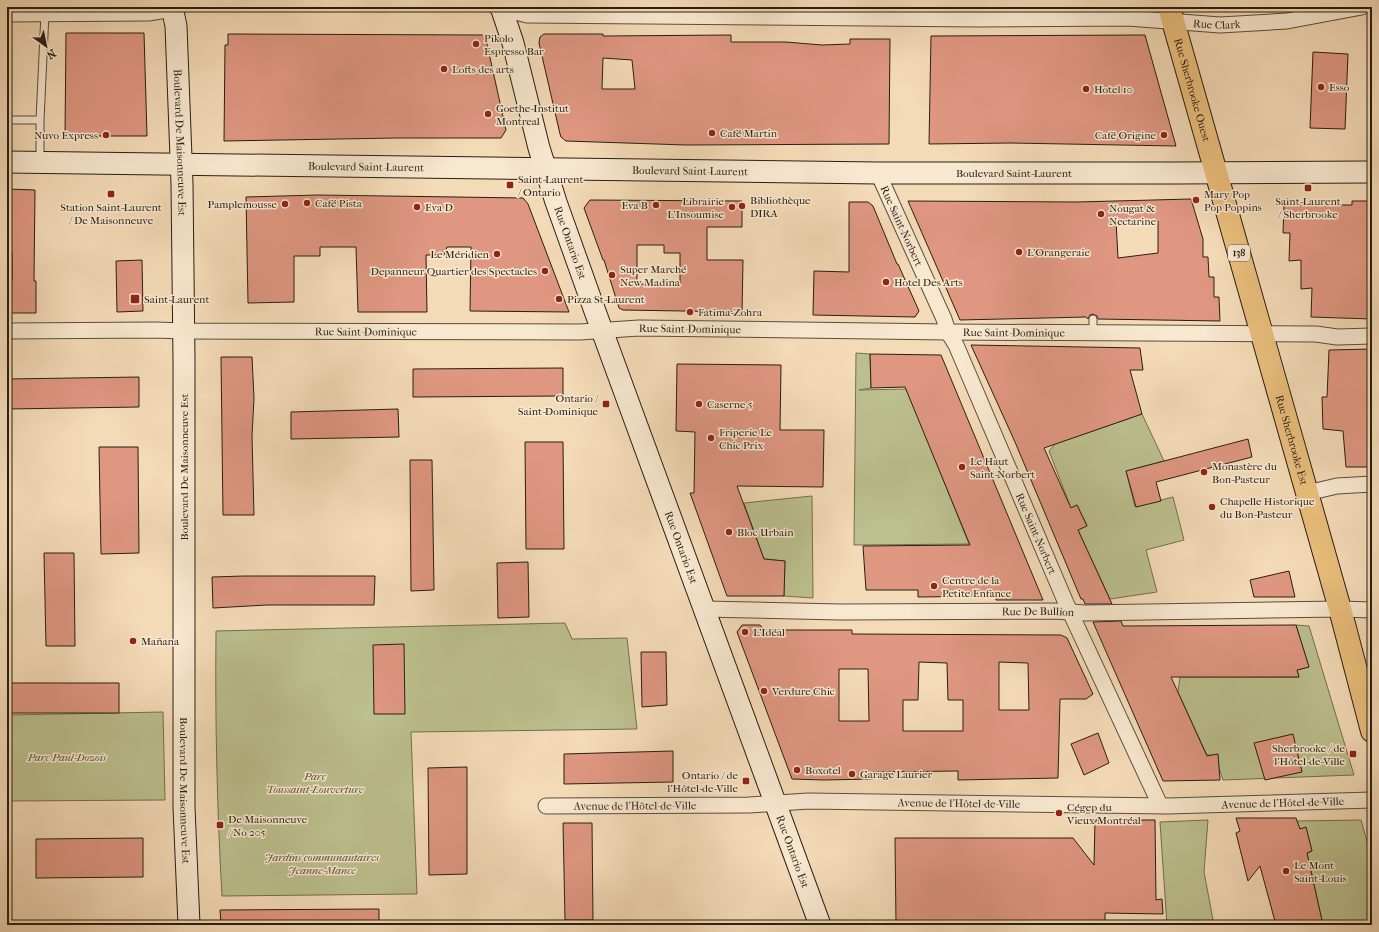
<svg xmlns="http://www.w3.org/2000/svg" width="1379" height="932" font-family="'IM FELL French Canon',serif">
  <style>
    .green { fill: #bcc08e; stroke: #726f50 }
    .building { fill: #df9781; stroke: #281e13; fill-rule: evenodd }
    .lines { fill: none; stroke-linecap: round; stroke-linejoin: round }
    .lane-casing { stroke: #5b4d3c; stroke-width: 9 }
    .street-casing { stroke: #5b4d3c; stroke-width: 17 }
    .secondary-casing { stroke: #281e13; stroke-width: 23 }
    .primary-casing { stroke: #281e13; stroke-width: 24 }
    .lane { stroke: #f8e8d0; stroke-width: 7 }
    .street { stroke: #f8e8d0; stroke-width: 15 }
    .secondary { stroke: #f8e8d0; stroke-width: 21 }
    .primary { stroke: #eabe7c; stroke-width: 22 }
    .poi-dot { fill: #8f2418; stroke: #f8e8d0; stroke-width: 1.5 }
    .labels { text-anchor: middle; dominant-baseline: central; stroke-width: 3; stroke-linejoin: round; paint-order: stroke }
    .shield { fill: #f8e8d0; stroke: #665b4c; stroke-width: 1 }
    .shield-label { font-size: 10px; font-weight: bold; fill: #281e13 }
    .street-label { font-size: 11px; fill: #281e13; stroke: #f8e8d0 }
    .poi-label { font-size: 11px; fill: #281e13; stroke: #f8e8d0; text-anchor: start }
    .park-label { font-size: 11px; font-style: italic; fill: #544f38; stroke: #f8e8d0 }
  </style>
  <rect width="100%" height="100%" fill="#f4dbb7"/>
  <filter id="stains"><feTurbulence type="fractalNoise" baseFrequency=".005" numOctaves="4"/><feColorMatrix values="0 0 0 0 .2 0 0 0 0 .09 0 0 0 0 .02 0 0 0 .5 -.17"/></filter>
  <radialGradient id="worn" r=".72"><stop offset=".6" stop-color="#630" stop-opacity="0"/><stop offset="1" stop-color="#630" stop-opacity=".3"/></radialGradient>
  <path class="green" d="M856 353 870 354 871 388 859 390 907 389 969 544 854 545Z
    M1142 414 1164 461 1126 471 1135 507 1173 497 1184 540 1146 550 1157 592 1110 599 1078 530 1087 525 1077 505 1071 508 1049 451 1055 444Z
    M812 496 813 598 784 596 785 561 764 559 744 503Z
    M565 623 572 639 627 638 637 729 411 732 417 894 222 896C217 808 215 720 216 631Z
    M1296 625 1309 626 1354 775 1223 780 1219 768 1218 755H1207L1178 692 1180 677H1299L1297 670 1309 667Z
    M163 712 165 800 7 801V715Z
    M1208 820 1204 872 1214 925H1167L1160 822Z
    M1361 820 1372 859V925H1323L1307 853 1312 851 1306 828 1299 829 1297 821Z"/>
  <path class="building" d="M66 33H144L147 136H65Z
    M228 34 485 35 506 130 501 138H396L224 141 225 45H228Z
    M544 34H603V36L731 35V42H786L822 45 850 44V39H890L889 144 686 145 566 141 561 137 560 134 539 43 540 37ZM603 58 632 60 635 89H602Z
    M1145 35 1176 146 1010 143 929 144 931 36Z
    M1313 52 1348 54 1345 129 1310 128Z
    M7 189 35 190 34 281H36V313H7V281H12V252H7Z
    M318 195 523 198 528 204 569 312 470 311 471 247H447L444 255H426L427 312H358L356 247H320V256H294V302L248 303 246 197Z
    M1191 199 1203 239V257H1208L1209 277H1214V297H1219L1220 321 1098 319 1097 316 1093 314 1090 315 1088 319 1086 317 960 320 908 201 1077 202ZM1116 221H1158V253L1118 258Z
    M590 200 742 201V227H707V260H743L742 312 623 310 619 308 604 260H603L584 208ZM637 245H664V253H680V285L637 284Z
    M1352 201H1372V319L1311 317 1312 288 1301 289V260L1289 261 1290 233H1283L1284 205H1352Z
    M849 202H868L873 206 897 264H898L919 311 915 317 813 315 814 271 849 272Z
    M142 260 143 311 117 312 116 261Z
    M971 345 1140 348 1143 370H1130L1142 414 1044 448 1071 508 1077 505 1087 526 1078 530 1112 604H1085L1083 599H1081L1015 442Z
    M1372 349V467H1346L1343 431 1323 429 1322 397H1327L1329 350Z
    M870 354 941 355 1043 600H996V596L918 597V590H866L863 546 970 545 905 387 871 388Z
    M221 357H252L254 398 252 436 254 515H223Z
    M677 364 781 365 780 430H824L823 487 737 486 764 559 785 561 784 596H727L690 493H694L695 432 676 431Z
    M563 368V396L413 397V369Z
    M139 377V407L7 409V379Z
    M398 409 399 437 291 439V412Z
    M1248 439 1252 457 1156 482 1161 501 1136 507 1126 471Z
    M525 442H563L564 549H526Z
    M99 447H138L139 553 101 554Z
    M410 460H432L434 590 411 591Z
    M44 553H74L75 646H46Z
    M528 562 529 617 498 618 497 563Z
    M1289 571 1295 597H1254L1250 580Z
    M244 576H375L374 605H267L213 608 212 577Z
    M1121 621 1123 626 1296 625 1309 667 1297 670 1299 677H1171L1207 756 1218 754 1220 780 1163 781 1093 622Z
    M742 625H760L764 630H852V634L1061 635 1067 638 1093 694 1086 699H1060L1058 778 958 780V771L873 772V779L824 780 792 779 737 632ZM919 662 947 663 948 700H963V731H903V700H918ZM999 662 1028 663 1029 710H999ZM839 669H868L869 721H839Z
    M404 644 405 714H374L373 645Z
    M641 652H666L667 705 642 707Z
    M7 683H119V713H7Z
    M1098 733 1109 763 1084 775 1071 744Z
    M1293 734 1302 772 1265 780 1254 743Z
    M673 751V782L564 784V754Z
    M467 767V874L429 875 428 768Z
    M1236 818H1296L1300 829 1306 827 1312 851 1307 853 1323 925H1276L1260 866 1248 881 1236 833 1240 831Z
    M1095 820H1155L1156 900 1162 899 1163 914 1105 913V925H896L895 838H1073L1094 865Z
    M563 823H592L593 920H565Z
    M143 838V877L36 878V839Z
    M379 909V925H221L220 910Z"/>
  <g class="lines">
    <defs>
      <path id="lane" d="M1300 7 1303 18
        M7 120H40
        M40 160V120L45 13
        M1093 333V319"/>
      <g id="street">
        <path id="s1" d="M496 7 527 15 979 19 1128 18 1220 25 1287 21 1362 7"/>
        <path d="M7 14 148 13 173 9"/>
        <path id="s2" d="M878 173 944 319 948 332 956 345 1066 603 1160 805"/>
        <path id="s3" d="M7 331 156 330 183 331 580 332 639 328 948 332 1316 334 1337 337 1372 336"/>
        <path d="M1307 493 1337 486 1372 484"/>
        <path id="s4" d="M704 609 840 612 1055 611 1085 613 1340 609 1372 610"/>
        <path id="s5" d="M546 806 749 805 808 801 1168 806 1372 800"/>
      </g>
      <g id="secondary">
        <path id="s6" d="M172 7 176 26 182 184 184 360V807L189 925"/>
        <path id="s7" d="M501 7 513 43 539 148 556 202 596 314 820 925"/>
        <path id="s8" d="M7 162 878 173H1175L1372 172"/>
      </g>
      <g id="primary">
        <path id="s9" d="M1169 7 1340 609 1372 731"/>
      </g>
    </defs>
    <use href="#lane" class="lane-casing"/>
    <use href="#street" class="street-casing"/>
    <use href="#secondary" class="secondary-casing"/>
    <use href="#primary" class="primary-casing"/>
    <use href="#lane" class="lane"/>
    <use href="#street" class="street"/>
    <use href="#secondary" class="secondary"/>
    <use href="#primary" class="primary"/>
  </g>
  <g class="poi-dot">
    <circle cx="476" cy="44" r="4"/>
    <circle cx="444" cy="69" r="4"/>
    <circle cx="1321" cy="87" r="4"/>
    <circle cx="1086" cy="89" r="4"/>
    <circle cx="488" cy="114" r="4"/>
    <circle cx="712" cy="133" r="4"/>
    <circle cx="106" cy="135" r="4"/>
    <circle cx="1164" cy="135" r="4"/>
    <rect x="506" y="181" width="8" height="8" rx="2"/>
    <rect x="1304" y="184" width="8" height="8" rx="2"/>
    <rect x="107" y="190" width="8" height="8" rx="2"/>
    <circle cx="1196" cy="200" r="4"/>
    <circle cx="307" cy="203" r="4"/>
    <circle cx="285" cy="204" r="4"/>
    <circle cx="656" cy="205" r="4"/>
    <circle cx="742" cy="206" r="4"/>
    <circle cx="417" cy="207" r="4"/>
    <circle cx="732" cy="207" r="4"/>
    <circle cx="1101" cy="214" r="4"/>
    <circle cx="1019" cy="252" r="4"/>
    <circle cx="497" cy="254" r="4"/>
    <circle cx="545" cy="271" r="4"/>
    <circle cx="612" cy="275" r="4"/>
    <circle cx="886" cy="282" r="4"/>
    <rect x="130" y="294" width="10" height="10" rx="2"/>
    <circle cx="559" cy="299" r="4"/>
    <circle cx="690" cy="312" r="4"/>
    <rect x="602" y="400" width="8" height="8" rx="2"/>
    <circle cx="699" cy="404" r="4"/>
    <circle cx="711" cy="438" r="4"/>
    <circle cx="962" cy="467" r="4"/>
    <circle cx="1204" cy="472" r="4"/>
    <circle cx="1212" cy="507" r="4"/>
    <circle cx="729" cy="532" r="4"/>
    <circle cx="934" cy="586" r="4"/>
    <circle cx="745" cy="632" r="4"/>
    <circle cx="133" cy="641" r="4"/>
    <circle cx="764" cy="691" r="4"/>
    <rect x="1349" y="750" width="8" height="8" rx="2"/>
    <circle cx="797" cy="770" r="4"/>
    <circle cx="852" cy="774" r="4"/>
    <rect x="742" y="777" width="8" height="8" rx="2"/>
    <circle cx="1059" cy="813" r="4"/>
    <rect x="216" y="821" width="8" height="8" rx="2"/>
    <circle cx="1286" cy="871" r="4"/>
  </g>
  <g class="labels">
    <rect class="shield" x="1228" y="245" width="22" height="16" rx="3"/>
    <g class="shield-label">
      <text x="1239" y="253">138</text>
    </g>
    <g class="street-label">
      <text stroke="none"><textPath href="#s1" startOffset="722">Rue Clark</textPath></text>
      <text stroke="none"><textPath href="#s9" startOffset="86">Rue Sherbrooke Ouest</textPath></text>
      <text stroke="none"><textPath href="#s6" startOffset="136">Boulevard De Maisonneuve Est</textPath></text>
      <text stroke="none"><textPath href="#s8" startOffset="359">Boulevard Saint-Laurent</textPath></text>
      <text stroke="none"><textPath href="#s8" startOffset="683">Boulevard Saint-Laurent</textPath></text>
      <text stroke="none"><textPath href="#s8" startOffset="1007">Boulevard Saint-Laurent</textPath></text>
      <text stroke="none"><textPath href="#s2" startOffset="58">Rue Saint-Norbert</textPath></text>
      <text stroke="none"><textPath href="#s7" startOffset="246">Rue Ontario Est</textPath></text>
      <text stroke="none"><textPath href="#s3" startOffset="683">Rue Saint-Dominique</textPath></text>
      <text stroke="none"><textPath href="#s3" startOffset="359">Rue Saint-Dominique</textPath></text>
      <text stroke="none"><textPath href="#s3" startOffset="1007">Rue Saint-Dominique</textPath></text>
      <text stroke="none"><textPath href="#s9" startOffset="450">Rue Sherbrooke Est</textPath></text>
      <text transform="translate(184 467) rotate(-90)">Boulevard De Maisonneuve Est</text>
      <text stroke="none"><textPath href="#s2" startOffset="394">Rue Saint-Norbert</textPath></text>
      <text stroke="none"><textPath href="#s7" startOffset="570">Rue Ontario Est</textPath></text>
      <text stroke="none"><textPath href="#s4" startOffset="334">Rue De Bullion</textPath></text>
      <text stroke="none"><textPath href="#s6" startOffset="784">Boulevard De Maisonneuve Est</textPath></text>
      <text stroke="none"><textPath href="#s5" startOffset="737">Avenue de l'Hôtel-de-Ville</textPath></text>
      <text stroke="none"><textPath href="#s5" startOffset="413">Avenue de l'Hôtel-de-Ville</textPath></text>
      <text stroke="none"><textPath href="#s5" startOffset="89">Avenue de l'Hôtel-de-Ville</textPath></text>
      <text stroke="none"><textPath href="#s7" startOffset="894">Rue Ontario Est</textPath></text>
    </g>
    <g class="poi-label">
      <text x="484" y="38">Pikolo<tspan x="484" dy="13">Espresso Bar</tspan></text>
      <text x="452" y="69">Lofts des arts</text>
      <text x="1329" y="87">Esso</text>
      <text x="1094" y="89">Hotel 10</text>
      <text x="496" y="108">Goethe-Institut<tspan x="496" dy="13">Montreal</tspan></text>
      <text x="720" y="133">Café Martin</text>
      <text x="98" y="135" text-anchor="end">Nuvo Express</text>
      <text x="1156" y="135" text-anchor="end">Café Origine</text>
      <text x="518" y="179">Saint-Laurent<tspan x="518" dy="13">/ Ontario</tspan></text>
      <text x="1204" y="194">Mary Pop<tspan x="1204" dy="13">Pop Poppins</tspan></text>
      <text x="750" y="200">Bibliothèque<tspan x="750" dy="13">DIRA</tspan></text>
      <text x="724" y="201" text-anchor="end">Librairie<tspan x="724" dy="13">L'Insoumise</tspan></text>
      <text x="1308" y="201" text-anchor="middle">Saint-Laurent<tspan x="1308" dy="13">/ Sherbrooke</tspan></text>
      <text x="315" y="203">Café Pista</text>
      <text x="277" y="204" text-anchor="end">Pamplemousse</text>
      <text x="648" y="205" text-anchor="end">Eva B</text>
      <text x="111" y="207" text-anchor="middle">Station Saint-Laurent<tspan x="111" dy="13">/ De Maisonneuve</tspan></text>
      <text x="425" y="207">Eva D</text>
      <text x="1109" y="208">Nougat &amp;<tspan x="1109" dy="13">Nectarine</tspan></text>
      <text x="1027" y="252">L’Orangeraie</text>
      <text x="489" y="254" text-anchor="end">Le Méridien</text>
      <text x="620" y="269">Super Marché<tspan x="620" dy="13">New Madina</tspan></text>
      <text x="537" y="271" text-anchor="end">Depanneur Quartier des Spectacles</text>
      <text x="894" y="282">Hotel Des Arts</text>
      <text x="144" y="299">Saint-Laurent</text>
      <text x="567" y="299">Pizza St-Laurent</text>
      <text x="698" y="312">Fatima-Zohra</text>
      <text x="598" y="398" text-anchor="end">Ontario /<tspan x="598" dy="13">Saint-Dominique</tspan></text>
      <text x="707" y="404">Caserne 5</text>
      <text x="719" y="432">Friperie Le<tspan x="719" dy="13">Chic Prix</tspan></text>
      <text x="970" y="461">Le Haut<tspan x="970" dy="13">Saint-Norbert</tspan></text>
      <text x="1212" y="466">Monastère du<tspan x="1212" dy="13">Bon-Pasteur</tspan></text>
      <text x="1220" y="501">Chapelle Historique<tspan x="1220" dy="13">du Bon-Pasteur</tspan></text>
      <text x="737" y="532">Bloc Urbain</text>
      <text x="942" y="580">Centre de la<tspan x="942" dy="13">Petite Enfance</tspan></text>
      <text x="753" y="632">L'Idéal</text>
      <text x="141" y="641">Mañana</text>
      <text x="772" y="691">Verdure Chic</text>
      <text x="1345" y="748" text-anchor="end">Sherbrooke / de<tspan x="1345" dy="13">l'Hôtel-de-Ville</tspan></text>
      <text x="805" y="770">Boxotel</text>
      <text x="860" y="774">Garage Laurier</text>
      <text x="738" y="775" text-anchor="end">Ontario / de<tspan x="738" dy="13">l'Hôtel-de-Ville</tspan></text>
      <text x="1067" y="807">Cégep du<tspan x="1067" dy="13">Vieux Montréal</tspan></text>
      <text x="228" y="819">De Maisonneuve<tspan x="228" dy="13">/ No 205</tspan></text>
      <text x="1294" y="865">Le Mont<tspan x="1294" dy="13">Saint-Louis</tspan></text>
    </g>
    <g class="park-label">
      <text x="67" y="757">Parc Paul-Dozois</text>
      <text x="315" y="776">Parc<tspan x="315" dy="13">Toussaint-Louverture</tspan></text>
      <text x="322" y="857">Jardins communautaires<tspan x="322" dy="13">Jeanne-Mance</tspan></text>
    </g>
  </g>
  <rect width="1379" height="932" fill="none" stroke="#f4dbb7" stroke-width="24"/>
  <rect x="8" y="8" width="1363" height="916" fill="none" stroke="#281e13" stroke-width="2"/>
  <rect x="12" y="12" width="1355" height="908" fill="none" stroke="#281e13"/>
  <g transform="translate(46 46) rotate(147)" stroke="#f8e8d0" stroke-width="3" paint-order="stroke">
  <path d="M0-3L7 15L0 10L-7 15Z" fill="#281e13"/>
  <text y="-6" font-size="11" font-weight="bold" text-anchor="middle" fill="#281e13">N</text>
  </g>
  <rect width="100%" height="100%" filter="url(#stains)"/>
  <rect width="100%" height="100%" fill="url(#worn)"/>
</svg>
